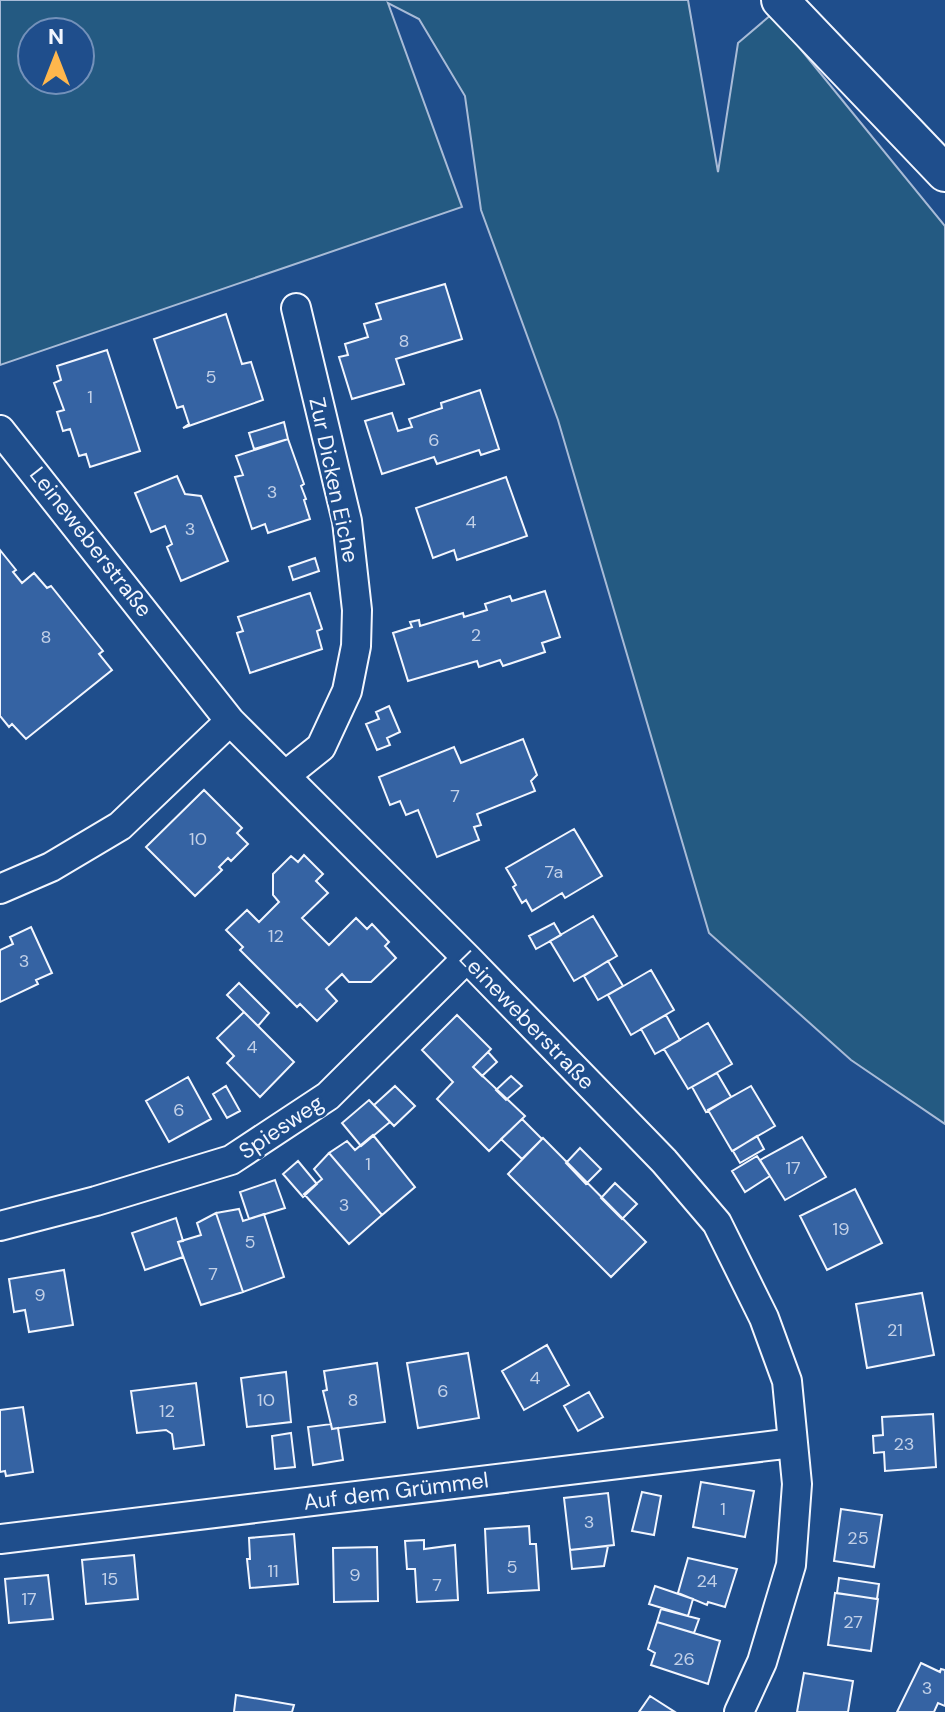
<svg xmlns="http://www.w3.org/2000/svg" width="945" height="1712" font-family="'DM Sans',sans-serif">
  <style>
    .green { fill: #245a82; stroke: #a8bbd7; stroke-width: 2; fill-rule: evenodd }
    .building { fill: #3563a3; stroke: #f2f6ff; stroke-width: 2 }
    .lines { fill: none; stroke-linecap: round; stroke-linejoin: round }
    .minor-casing { stroke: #f2f6ff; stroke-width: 32 }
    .tertiary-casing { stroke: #f2f6ff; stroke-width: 40 }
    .minor { stroke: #1f4e8c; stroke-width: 28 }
    .tertiary { stroke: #1f4e8c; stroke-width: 36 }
    .labels { text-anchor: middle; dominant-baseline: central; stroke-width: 6; stroke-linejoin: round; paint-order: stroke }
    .number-label { font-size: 18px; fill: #c3d1e8 }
    .street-label { font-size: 22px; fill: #f2f6ff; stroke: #1f4e8c }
  </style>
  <rect width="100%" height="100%" fill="#1f4e8c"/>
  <path class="green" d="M0 0H688L718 172 738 43 772 14 945 226V1124L851 1060 709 933 558 420 481 210 465 96 419 19 388 3 462 207 0 365ZM32 32H80V80H32Z"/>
  <path class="building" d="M445 284 462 339 396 359 404 384 352 399 339 357 348 355 345 344 368 337 364 324 381 319 376 304Z
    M226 314 242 364 251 362 263 400 183 428 189 424 183 406 177 408 154 339Z
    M107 350 140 451 90 467 86 454 79 456 70 429 63 431 57 412 64 410 54 383 61 380 57 366Z
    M480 390 499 449 481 455 479 450 437 464 434 457 382 474 365 421 392 413 398 431 412 427 409 419 442 408 441 403Z
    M284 422 288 439 254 449 249 433Z
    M288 439 304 484 301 486 306 499 304 500 310 519 268 533 265 524 252 529 235 477 243 475 236 456Z
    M177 476 185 494 201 496 228 561 181 581 167 547 172 544 165 526 151 532 135 493Z
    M506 477 527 536 457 560 454 550 433 558 416 508Z
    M0 550 16 570 13 572 22 583 34 573 47 588 51 586 103 651 99 654 112 670 26 739 12 724 9 727 0 716Z
    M315 558 319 571 293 580 289 567Z
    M545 591 560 637 542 643 545 652 503 666 500 660 479 667 477 661 408 681 393 633 412 627 410 622 419 620 420 626 463 613 464 617 487 610 485 604 510 596 512 601Z
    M310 593 322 629 317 631 322 649 250 673 237 633 243 631 238 617Z
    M389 706 400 732 387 738 390 745 377 750 366 724 379 719 376 712Z
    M523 739 537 775 531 781 535 791 477 814 481 825 474 827 479 840 437 857 418 810 406 815 400 801 390 805 379 777 454 747 461 763Z
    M204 790 242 828 237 833 248 844 231 861 228 858 219 867 222 870 221 871 195 896 146 847Z
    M574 829 602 876 565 898 562 893 532 911 526 900 522 903 513 887 516 885 506 868Z
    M304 855 323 874 316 881 328 893 302 918 329 945 356 918 367 929 372 924 389 942 385 946 396 958 371 982H349L342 974 326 989 337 1001 317 1021 300 1004 297 1007 240 950 243 947 226 930 247 910 259 922 279 902 273 895V874L291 856 298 862Z
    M593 916 617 956 574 981 550 941Z
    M554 923 561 935 536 949 529 936Z
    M31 927 52 973 36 980 38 984 0 1002V950L13 944 10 937Z
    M608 961 623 986 598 1000 584 976Z
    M651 970 674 1010 631 1035 608 995Z
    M239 983 269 1013 258 1026 227 995Z
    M244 1012 294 1062 260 1097 227 1063 234 1056 217 1038Z
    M457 1015 491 1049 473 1067 525 1116 489 1151 437 1099 453 1082 422 1050Z
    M666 1015 680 1040 655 1054 641 1029Z
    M708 1023 732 1064 688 1089 664 1049Z
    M488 1052 497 1062 482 1076 473 1067Z
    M717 1073 731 1097 706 1112 692 1087Z
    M511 1076 522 1086 506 1100 496 1090Z
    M188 1077 211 1119 169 1142 146 1101Z
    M226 1086 240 1111 227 1118 213 1094Z
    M395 1086 415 1106 394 1126 374 1105Z
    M751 1086 775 1126 732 1151 708 1110Z
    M369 1100 390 1122 361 1146 342 1123Z
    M522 1119 542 1139 522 1159 501 1139Z
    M373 1135 415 1187 382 1215 329 1153 347 1141 355 1150Z
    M757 1136 764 1149 740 1163 733 1151Z
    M802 1137 826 1177 785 1200 760 1160Z
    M543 1138 646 1242 611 1277 508 1174Z
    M580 1148 601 1169 586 1184 566 1163Z
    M329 1153 382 1215 349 1244 304 1194 322 1179 314 1169Z
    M757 1156 770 1176 745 1192 732 1171Z
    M298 1161 317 1184 303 1197 283 1174Z
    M275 1180 285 1208 249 1219 240 1192Z
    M615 1183 637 1204 622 1219 601 1198Z
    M855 1189 882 1243 827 1270 800 1216Z
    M239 1209 243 1221 264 1214 284 1277 243 1292 216 1213Z
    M216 1213 243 1292 201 1305 178 1242 201 1235 197 1223Z
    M176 1218 183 1241 178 1242 183 1257 145 1270 132 1233Z
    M64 1270 73 1325 29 1332 25 1310 14 1312 9 1279Z
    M922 1293 934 1355 867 1368 856 1304Z
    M547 1345 569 1385 524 1410 502 1371Z
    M468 1353 479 1418 418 1428 407 1363Z
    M377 1363 385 1422 332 1429 323 1391 327 1390 324 1371Z
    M286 1372 291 1422 247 1427 241 1378Z
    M196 1383 204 1445 174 1449 172 1434 166 1430 137 1433 131 1391Z
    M589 1392 603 1417 578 1431 564 1406Z
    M23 1407 33 1472 6 1476 5 1471 0 1472V1410Z
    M933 1414 936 1467 885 1471 884 1452 874 1453 873 1436 883 1435 882 1417Z
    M331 1424 332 1429 338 1428 343 1460 313 1465 308 1427Z
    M291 1433 295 1467 275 1469 272 1436Z
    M701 1482 754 1491 745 1537 693 1527Z
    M642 1492 661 1496 654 1535 632 1531Z
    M608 1493 614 1545 570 1550 564 1498Z
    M841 1509 882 1515 874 1567 834 1561Z
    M529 1526 530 1544H536L539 1590 488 1593 485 1529Z
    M294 1534 298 1584 250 1588 247 1559H250L249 1538Z
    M424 1540V1549L455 1545 458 1600 417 1602 415 1569H407L405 1541Z
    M608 1546 604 1566 572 1569 570 1550Z
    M377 1547 378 1601 334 1602 333 1548Z
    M134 1555 138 1599 86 1604 82 1560Z
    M688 1558 737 1569 725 1607 708 1602 707 1605 678 1593Z
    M48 1575 53 1619 9 1623 5 1579Z
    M839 1578 879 1584 877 1599 837 1593Z
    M655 1586 693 1599 688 1616 649 1604Z
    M835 1593 878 1599 871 1651 828 1645Z
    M661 1609 699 1619 694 1633 657 1622Z
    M657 1622 720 1641 708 1684 651 1665 655 1653 648 1649Z
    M921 1663 940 1672 941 1669 945 1670V1706L938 1703 934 1712H897Z
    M804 1673 853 1681 848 1712H797Z
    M236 1695 294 1705 292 1712H234Z
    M650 1696 675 1712H639Z"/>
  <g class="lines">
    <defs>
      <path id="minor" d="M0 430 230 721 467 958 664 1161 717 1223 764 1318 787 1381 797 1484 791 1565 762 1662 739 1712
        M286 775 321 747 347 691 356 646 357 610 347 521 296 308
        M0 889 51 867 120 826 230 721
        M0 1226 96 1201 231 1160 328 1096 467 958
        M0 1539 793 1443"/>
      <path id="tertiary" d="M780 0 945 173"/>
    </defs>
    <use href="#minor" class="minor-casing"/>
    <use href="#tertiary" class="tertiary-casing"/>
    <use href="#minor" class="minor"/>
    <use href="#tertiary" class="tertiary"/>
  </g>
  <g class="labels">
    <g class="number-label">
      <text x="404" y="341">8</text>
      <text x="211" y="377">5</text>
      <text x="90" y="397">1</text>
      <text x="434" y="440">6</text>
      <text x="272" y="492">3</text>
      <text x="471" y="522">4</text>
      <text x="190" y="529">3</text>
      <text x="476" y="635">2</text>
      <text x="46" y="637">8</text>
      <text x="455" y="796">7</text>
      <text x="198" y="839">10</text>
      <text x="554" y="872">7a</text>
      <text x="276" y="936">12</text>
      <text x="24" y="961">3</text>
      <text x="252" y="1047">4</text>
      <text x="179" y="1110">6</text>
      <text x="368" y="1164">1</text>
      <text x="793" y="1168">17</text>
      <text x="344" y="1205">3</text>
      <text x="841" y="1229">19</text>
      <text x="250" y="1242">5</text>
      <text x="213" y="1274">7</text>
      <text x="40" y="1295">9</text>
      <text x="895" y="1330">21</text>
      <text x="535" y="1378">4</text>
      <text x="443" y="1391">6</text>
      <text x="266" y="1400">10</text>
      <text x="353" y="1400">8</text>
      <text x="167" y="1411">12</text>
      <text x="904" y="1444">23</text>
      <text x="723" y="1509">1</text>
      <text x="589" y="1522">3</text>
      <text x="858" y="1538">25</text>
      <text x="512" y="1567">5</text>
      <text x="273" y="1571">11</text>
      <text x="355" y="1575">9</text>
      <text x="110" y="1579">15</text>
      <text x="707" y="1581">24</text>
      <text x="437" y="1585">7</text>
      <text x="29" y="1599">17</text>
      <text x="853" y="1622">27</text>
      <text x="684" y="1659">26</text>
      <text x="927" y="1688">3</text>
    </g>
    <g class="street-label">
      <text transform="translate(334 480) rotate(78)">Zur Dicken Eiche</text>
      <text transform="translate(91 542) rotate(52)">Leineweberstraße</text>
      <text transform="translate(527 1020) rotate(46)">Leineweberstraße</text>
      <text transform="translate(281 1127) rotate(-34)">Spiesweg</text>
      <text transform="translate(396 1491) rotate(-7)">Auf dem Grümmel</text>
    </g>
  </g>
  <g transform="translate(56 56)"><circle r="38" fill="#1f4e8c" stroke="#7391ba" stroke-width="2"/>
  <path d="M0-6L14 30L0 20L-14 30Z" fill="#ffb74d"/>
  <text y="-12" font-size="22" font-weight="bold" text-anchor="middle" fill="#f2f6ff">N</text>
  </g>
</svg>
